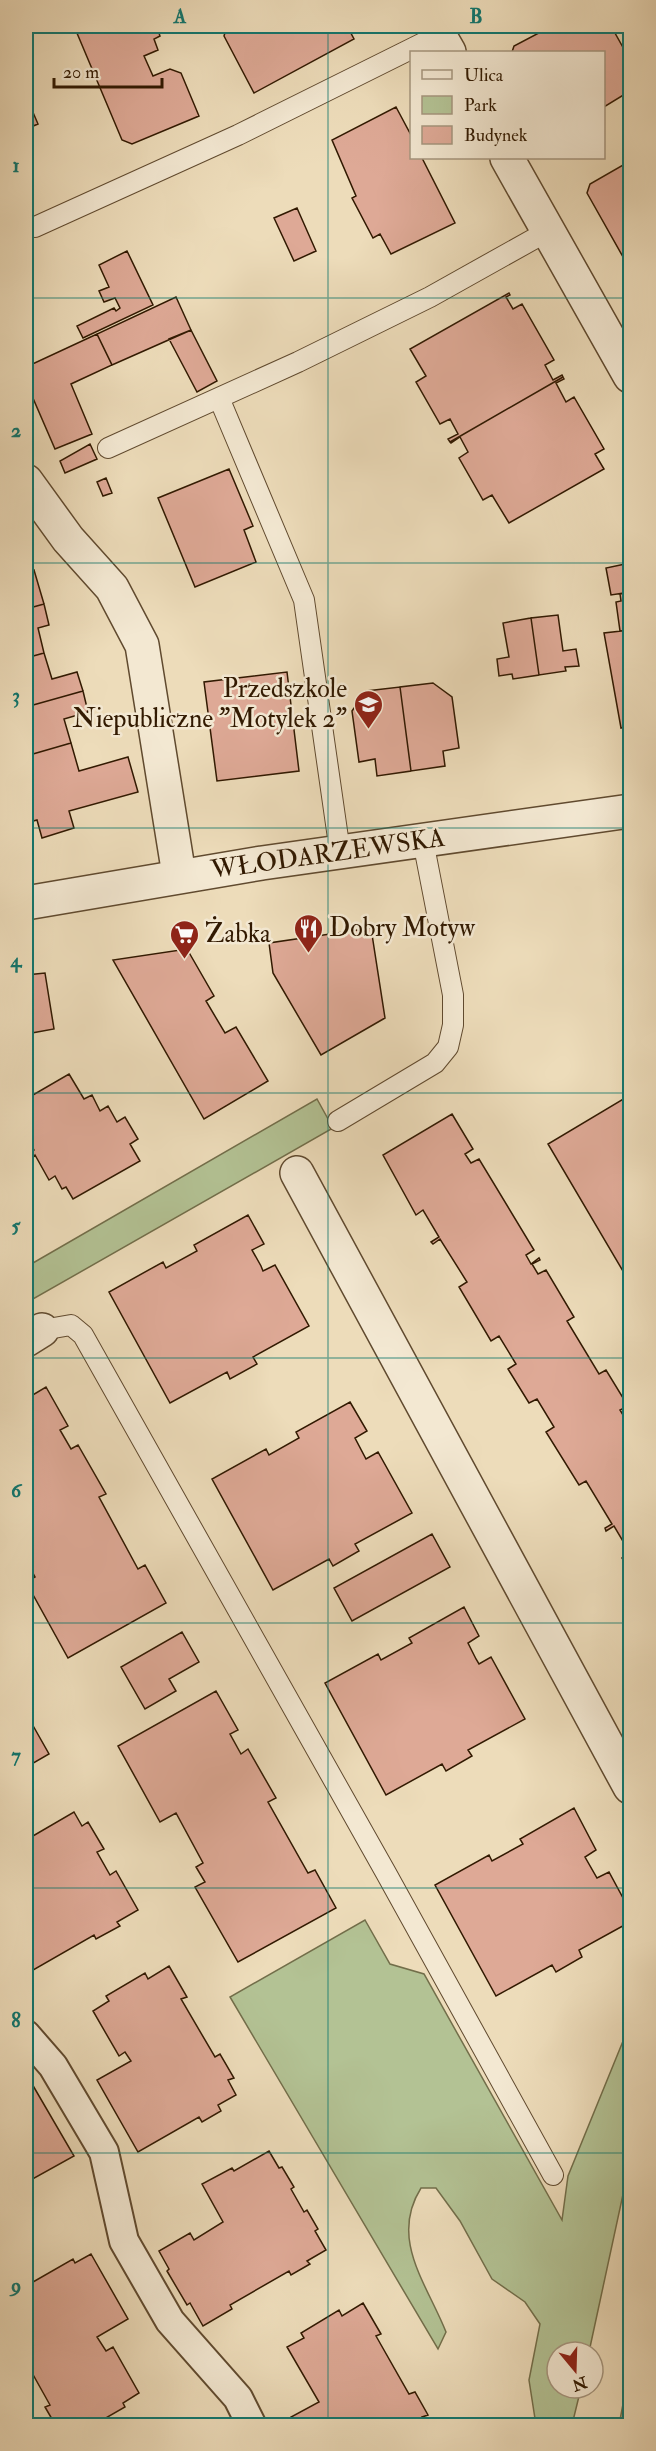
<svg xmlns="http://www.w3.org/2000/svg" width="656" height="2451" font-family="'IM FELL Double Pica',serif">
  <style>
    .green { fill: #b3c294; stroke: #726e4a; stroke-width: 1.5 }
    .building { fill: #dea996; stroke: #311901; stroke-width: 1.5 }
    .lines { fill: none; stroke-linecap: round; stroke-linejoin: round }
    .service-casing { stroke: #604a2f; stroke-width: 22 }
    .pedestrian-casing { stroke: #604a2f; stroke-width: 32 }
    .minor-casing { stroke: #604a2f; stroke-width: 36 }
    .service { stroke: #f3e8d2; stroke-width: 20 }
    .pedestrian { stroke: #f3e8d2; stroke-width: 28 }
    .minor { stroke: #f3e8d2; stroke-width: 33 }
    .grid { fill: none; stroke: #0f766e; stroke-width: 1.5; stroke-opacity: 0.55 }
    .labels { text-anchor: middle; dominant-baseline: central; stroke-width: 5; stroke-linejoin: round; paint-order: stroke }
    .poi-label { font-size: 26px; fill: #311901; stroke: #f3e8d2; text-anchor: start }
    .street-label { font-size: 26px; fill: #311901; stroke: #f3e8d2 }
    .neatline { fill: none; stroke: #0f766e; stroke-width: 2 }
    .grid-label { font-size: 20px; text-anchor: middle; font-weight: bold; fill: #0f766e }
  </style>
  <rect width="100%" height="100%" fill="#eddcba"/>
  <filter id="stains"><feTurbulence type="fractalNoise" baseFrequency=".00333" numOctaves="4"/><feColorMatrix values="0 0 0 0 .2 0 0 0 0 .09 0 0 0 0 .02 0 0 0 .5 -.17"/></filter>
  <radialGradient id="worn" r=".72"><stop offset=".6" stop-color="#630" stop-opacity="0"/><stop offset="1" stop-color="#630" stop-opacity=".3"/></radialGradient>
  <path class="green" d="M317 1099 333 1128 26 1303V1267Z
    M365 1920 390 1964 424 1974 562 2220 568 2176 630 2024V2162L589 2352H557V2388H581L572 2425H536L529 2380 540 2324 525 2302 492 2279 460 2221 436 2188H421C389 2239 427 2284 446 2332L438 2349 230 1997Z
    M630 2366V2425H619L629 2373Z"/>
  <path class="building" d="M74 26H149L151 30 157 27 160 36 154 39 158 50 144 56 153 76 170 69 181 73 199 116 132 144 122 140Z
    M227 26H347L354 39 254 93 224 36Z
    M552 26H611L630 60V91L604 107V52H512L514 46Z
    M26 96 38 124 26 129 29 138 26 140Z
    M396 107 412 137V158H422L455 223 391 254 380 234 373 238 352 198 356 196 332 140Z
    M630 161V265L627 264 587 193 590 184Z
    M297 208 316 251 294 261 274 218Z
    M127 251 153 305 83 338 77 326 114 308 116 311 120 308 115 298 104 302 99 291 109 287 99 265Z
    M509 293 510 295 506 297 513 309 522 304 554 360 545 365 553 380 562 375 563 377 450 442 448 439 458 434 450 419 440 424 416 382 426 376 410 349Z
    M176 297 191 330 112 365 97 334Z
    M191 330 217 381 197 392 169 339Z
    M97 334 112 365 71 384 92 434 55 449 26 382V367Z
    M563 377 564 379 556 383 566 402 574 397 604 449 595 454 604 469 509 523 492 495 483 500 459 458 468 452 460 437 451 443 450 442Z
    M90 444 97 459 65 473 60 461Z
    M229 469 253 526 244 530 256 562 195 587 158 498Z
    M106 478 112 493 103 496 97 482Z
    M630 563V592L611 595 606 568Z
    M34 570 44 604 26 609V572Z
    M630 592V630L620 631 616 602 621 601 620 594Z
    M44 604 49 625 38 628 44 653 26 658V609Z
    M558 615 563 651 576 649 579 666 565 667 566 671 539 675 531 618Z
    M531 618 539 675 513 679 512 674 499 676 497 659 509 657 503 623Z
    M630 630V726L621 728 604 633Z
    M44 653 52 679 77 672 83 691 26 707V658Z
    M287 672 299 771 217 781 204 682Z
    M433 683 452 697 459 748 443 751 445 766 411 771 400 687Z
    M400 687 411 771 377 776 375 759 359 762 352 711 366 691Z
    M83 691 88 712 64 719 71 743 26 756V707Z
    M71 743 79 771 128 757 138 792 69 811 74 828 42 838 37 820 26 823V756Z
    M371 928 385 1018 321 1055 273 973 269 943Z
    M187 949 214 996 206 1001 225 1033 236 1027 268 1081 204 1119 113 960Z
    M45 973 54 1029 26 1034V975Z
    M69 1074 84 1099 92 1095 100 1111 108 1106 117 1122 125 1117 138 1139 130 1144 140 1161 73 1199 66 1187 62 1189 55 1176 49 1180 35 1155 31 1160 27 1154 34 1150 26 1136V1099Z
    M630 1095V1283L548 1144Z
    M452 1114 473 1149 465 1154 471 1163 479 1159 534 1250 526 1255 531 1264 539 1258 540 1260 532 1264 538 1274 546 1270 574 1317 567 1321 599 1374 606 1370 628 1406 620 1410 626 1420 630 1417V1571L622 1558 630 1553 614 1526 606 1531 605 1528 612 1524 586 1481 579 1485 546 1432 554 1427 537 1399 529 1403 508 1369 516 1364 499 1336 491 1341 459 1287 467 1282 440 1239 433 1244 431 1242 439 1237 423 1210 416 1215 383 1155Z
    M248 1215 264 1244 252 1250 261 1266 263 1271 275 1265 309 1326 253 1357 257 1364 230 1379 227 1372 170 1403 109 1292 163 1262 166 1268 197 1251 194 1245Z
    M46 1387 68 1426 60 1430 71 1449 78 1445 106 1494 99 1497 138 1569 145 1565 166 1603 68 1658 26 1582 35 1577 27 1562 33 1559 26 1545V1399Z
    M350 1402 367 1431 355 1438 366 1459 378 1452 412 1513 355 1544 359 1551 333 1566 329 1559 273 1590 212 1479 266 1449 269 1455 299 1438 296 1432Z
    M432 1534 450 1567 352 1621 334 1588Z
    M464 1607 479 1636 468 1643 476 1659 479 1664 491 1657 525 1719 468 1750 472 1756 446 1771 442 1764 386 1795 325 1683 378 1654 381 1660 412 1643 409 1638Z
    M182 1632 199 1662 169 1679 176 1691 145 1709 121 1667Z
    M216 1691 238 1730 230 1734 241 1754 248 1749 276 1798 268 1802 308 1873 315 1870 336 1908 238 1962 195 1887 205 1882 196 1867 203 1863 176 1813 160 1822 118 1746Z
    M27 1715 49 1754 28 1766 30 1770 26 1773Z
    M574 1808 596 1850 585 1857 597 1878 609 1872 630 1911V1922L579 1950 582 1957 556 1972 552 1965 496 1996 435 1885 489 1855 492 1861 523 1844 520 1839Z
    M74 1812 82 1826 88 1822 104 1849 97 1852 110 1875 116 1871 138 1910 117 1922 120 1926 96 1939 94 1935 28 1973 26 1969V1888L29 1885 26 1879V1840Z
    M169 1966 187 1997 181 1999 215 2057 220 2054 234 2078 228 2080 236 2095 218 2105 221 2111 202 2122 199 2117 138 2152 97 2080 131 2061 125 2052 119 2056 93 2011 109 2001 106 1996 145 1973 148 1979Z
    M28 2077 74 2156 29 2181 26 2175V2078Z
    M269 2151 279 2168 282 2167 294 2187 291 2189 304 2212 307 2210 318 2229 315 2231 326 2250 307 2261 310 2264 291 2275 289 2271 230 2305 232 2309 203 2326 190 2303 187 2305 167 2271 169 2269 159 2251 190 2233 194 2240 223 2222 202 2184 232 2168 234 2171Z
    M91 2254 128 2319 97 2337 106 2351 113 2347 139 2393 123 2403 125 2407 92 2426 86 2424 56 2426 45 2407 50 2405 26 2362V2286L73 2259 75 2263Z
    M363 2303 381 2334 376 2336 409 2394 415 2392 428 2415 422 2417 427 2426H296L291 2417 319 2402 287 2347 304 2338 301 2333 339 2310 342 2316Z"/>
  <g class="lines">
    <defs>
      <path id="service" d="M35 227 238 135 439 35
        M219 398 304 600 340 852
        M108 448 298 362 430 297 548 231
        M338 1121 435 1063 448 1047 453 1025V995L423 841
        M42 1330 71 1325 83 1335 386 1873 553 2175"/>
      <path id="pedestrian" d="M26 2035 53 2066 104 2152 124 2241 170 2321 238 2398 252 2426"/>
      <path id="minor" d="M434 26 449 52
        M507 158 630 376
        M26 481 68 539 112 588 142 645 179 875
        M26 903 262 863 630 811
        M297 1173 630 1787
        M26 1340 42 1330"/>
    </defs>
    <use href="#service" class="service-casing"/>
    <use href="#pedestrian" class="pedestrian-casing"/>
    <use href="#minor" class="minor-casing"/>
    <use href="#service" class="service"/>
    <use href="#pedestrian" class="pedestrian"/>
    <use href="#minor" class="minor"/>
  </g>
  <path class="grid" d="M328 26V2426M26 298H630M26 563H630M26 828H630M26 1093H630M26 1358H630M26 1623H630M26 1888H630M26 2153H630"/>
  <defs>
    <symbol id="school-pin" viewBox="-11 -11 22 30"><path d="M0 17L-7.5 6A9.5 9.5 0 1 1 7.5 6Z" fill="#8f2418" stroke="#f3e8d2"/><path d="M0-5L7-2L0 1L-7-2ZM-4 1L0 2.5L4 1V4Q0 6-4 4Z" fill="#fff"/></symbol>
    <symbol id="restaurant-pin" viewBox="-11 -11 22 30"><path d="M0 17L-7.5 6A9.5 9.5 0 1 1 7.5 6Z" fill="#8f2418" stroke="#f3e8d2"/><path d="M-5-6h1v4h1v-4h1v4h1v-4h1v5L-1.5 .5V6h-2V.5L-5-1ZM5-6V6H3V1.5H1.5Q1.5-4 5-6Z" fill="#fff"/></symbol>
    <symbol id="supermarket-pin" viewBox="-11 -11 22 30"><path d="M0 17L-7.5 6A9.5 9.5 0 1 1 7.5 6Z" fill="#8f2418" stroke="#f3e8d2"/><path d="M-6-5.5h2.5l.6 2H6L4.5 2H-2.5L-4.4-4H-6ZM-1.5 3.2a1.3 1.3 0 1 0 .1 0ZM3 3.2a1.3 1.3 0 1 0 .1 0Z" fill="#fff"/></symbol>
  </defs>
  <g fill-rule="evenodd">
    <use href="#school-pin" x="352" y="688" width="33" height="45"/>
    <use href="#restaurant-pin" x="292" y="912" width="33" height="45"/>
    <use href="#supermarket-pin" x="168" y="918" width="33" height="45"/>
  </g>
  <g class="labels">
    <g class="poi-label">
      <text x="347" y="689" text-anchor="end">Przedszkole<tspan x="347" dy="30">Niepubliczne "Motylek 2"</tspan></text>
      <text x="329" y="928">Dobry Motyw</text>
      <text x="205" y="934">Żabka</text>
    </g>
    <g class="street-label">
      <text transform="translate(328 854) rotate(-8)">WŁODARZEWSKA</text>
    </g>
  </g>
  <rect width="656" height="2451" fill="none" stroke="#eddcba" stroke-width="66"/>
  <rect x="410" y="51" width="195" height="108" fill="#f3e8d2" stroke="#a5957e" stroke-width="1.5"/>
  <rect x="422" y="70" width="30" height="9" fill="#f3e8d2" stroke="#a5957e" stroke-width="1.5"/>
  <text x="464" y="81" font-size="18" fill="#311901">Ulica</text>
  <rect x="422" y="96" width="30" height="18" fill="#b3c294" stroke="#a5957e" stroke-width="1.5"/>
  <text x="464" y="111" font-size="18" fill="#311901">Park</text>
  <rect x="422" y="126" width="30" height="18" fill="#dea996" stroke="#a5957e" stroke-width="1.5"/>
  <text x="464" y="141" font-size="18" fill="#311901">Budynek</text>
  <g transform="translate(575 2370) rotate(161)"><circle r="28" fill="#f3e8d2" stroke="#a5957e" stroke-width="1.5"/>
  <path d="M0-4.5L10 22L0 15L-10 22Z" fill="#8f2418"/>
  <text y="-9" font-size="16" font-weight="bold" text-anchor="middle" fill="#311901">N</text>
  </g>
  <path d="M54 78v9h108v-9" fill="none" stroke="#311901" stroke-width="3"/>
  <text x="63" y="78" font-size="18" fill="#311901" stroke="#f3e8d2" stroke-width="4.5" paint-order="stroke">20 m</text>
  <rect x="33" y="33" width="590" height="2385" class="neatline"/>
  <g class="grid-label">
    <text x="180" y="23">A</text>
    <text x="476" y="23">B</text>
    <text x="16" y="172">1</text>
    <text x="16" y="437">2</text>
    <text x="16" y="702">3</text>
    <text x="16" y="967">4</text>
    <text x="16" y="1232">5</text>
    <text x="16" y="1497">6</text>
    <text x="16" y="1762">7</text>
    <text x="16" y="2027">8</text>
    <text x="16" y="2292">9</text>
  </g>
  <rect width="100%" height="100%" filter="url(#stains)"/>
  <rect width="100%" height="100%" fill="url(#worn)"/>
</svg>
